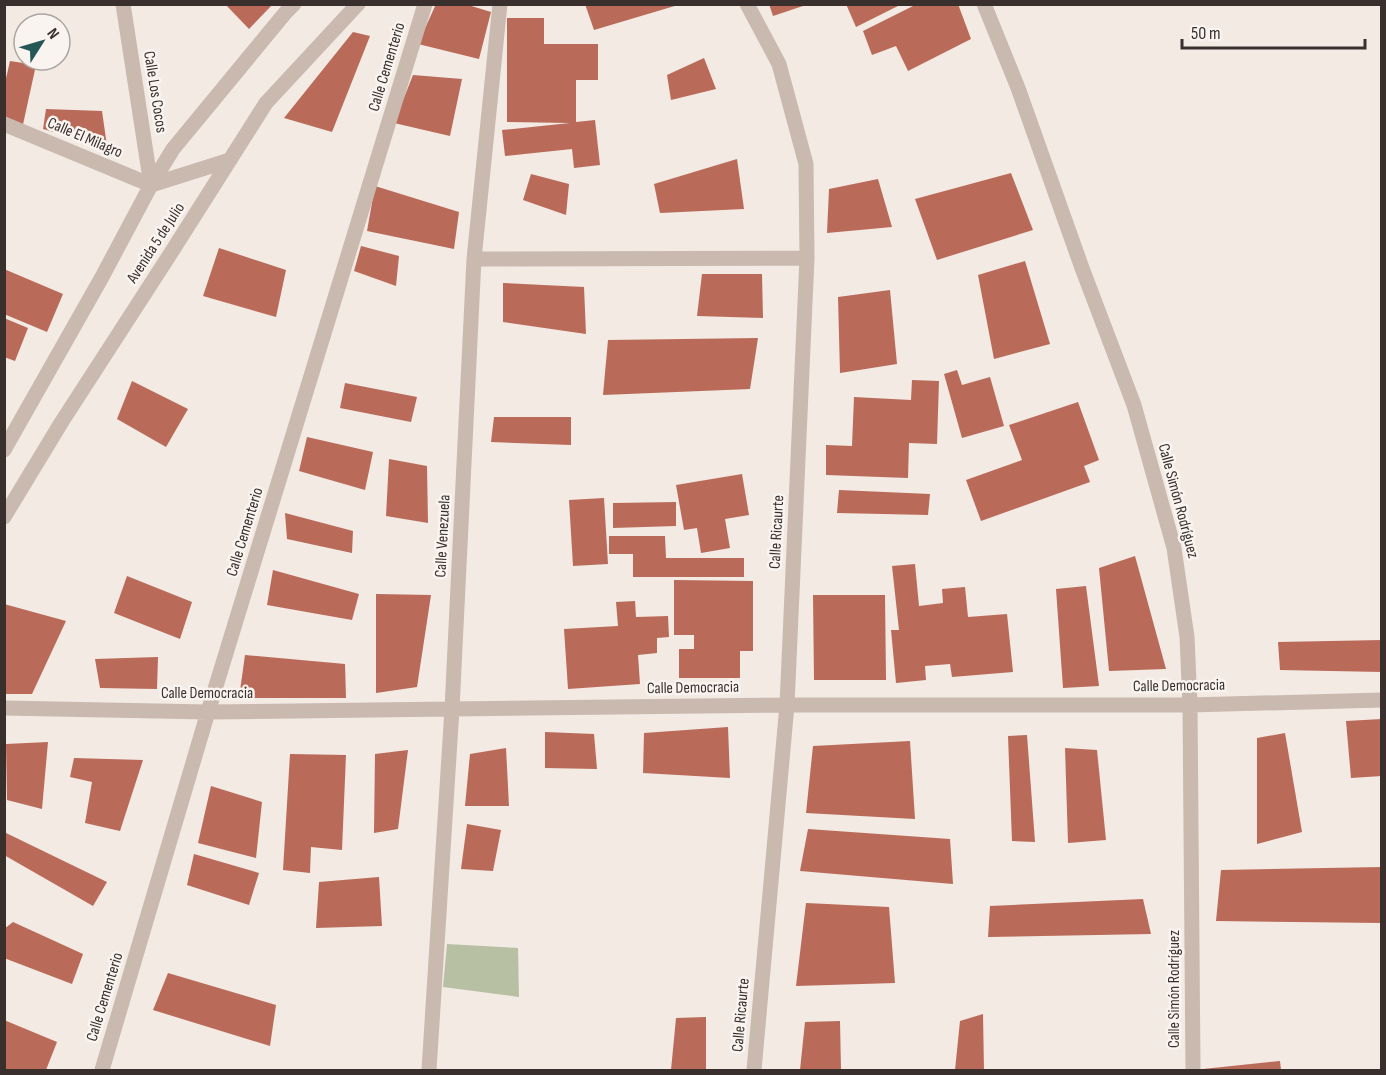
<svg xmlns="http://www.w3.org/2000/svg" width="1386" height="1075" font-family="'Sofia Sans Condensed',sans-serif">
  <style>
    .green { fill: #b8c0a4 }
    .building { fill: #ba6a59 }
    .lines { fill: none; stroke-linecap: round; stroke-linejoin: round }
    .street { stroke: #c9b9af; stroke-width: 15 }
    .labels { text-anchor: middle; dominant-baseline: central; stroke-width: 5; stroke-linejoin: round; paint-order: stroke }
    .street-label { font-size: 16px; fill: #39302d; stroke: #f9f4ef }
  </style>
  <rect width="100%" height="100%" fill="#f2eae3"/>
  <path class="green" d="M447 944 518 948 519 997 443 987Z"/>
  <path class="building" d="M225 4H273L249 29Z
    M436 4H465L491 12 479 59 418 44Z
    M585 4H678V5L594 30Z
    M769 4H806V5L773 16Z
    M846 4H902L856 27Z
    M917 4H958L971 39 908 71 896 46 872 55 863 31Z
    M507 18H544V44H598V80H576V122L595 120 600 165 574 168 572 149 505 156 502 130 570 123 507 122Z
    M353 32 370 36 332 132 284 118Z
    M704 58 716 89 671 100 667 75Z
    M10 61 36 65 22 129 4 121V87Z
    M413 75 462 79 450 136 394 123Z
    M46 109 102 111 107 146 43 129Z
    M737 159 744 209 660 213 654 184Z
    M1011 173 1033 230 937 260 915 199Z
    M531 174 569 184 566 215 523 200Z
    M878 179 892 227 827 233 829 189Z
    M375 186 459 212 454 249 367 231Z
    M361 246 399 256 396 286 354 271Z
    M219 248 286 270 276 317 203 296Z
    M1025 261 1050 344 994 359 978 275Z
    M4 269 63 294 47 332 4 314Z
    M702 274H762L763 318 697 316Z
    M503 283 584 287 586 334 503 322Z
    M890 290 897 364 840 373 838 297Z
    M4 318 28 328 15 361 4 357Z
    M758 338 750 389 603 395 608 340Z
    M957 370 962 385 990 377 1004 426 962 438 944 374Z
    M912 380 939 381 937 444 909 443 908 478 826 475V445L852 446 854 397 911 400Z
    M132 381 188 409 166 447 117 419Z
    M345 383 417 397 411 422 340 408Z
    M1078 402 1099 460 1084 466 1090 482 981 521 966 480 1022 460 1009 425Z
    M494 417H571V445L491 442Z
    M307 437 373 452 365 490 299 471Z
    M389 459 427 466 428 523 386 516Z
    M742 474 749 515 725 519 730 548 701 553 697 528 684 530 676 485Z
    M839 490 930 494 928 515 837 513Z
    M604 498 608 564 573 566 569 500Z
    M676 502V526L613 528V503Z
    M285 513 353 531 352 553 287 539Z
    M609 536H665L666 558H744V577H633V554H609Z
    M1135 556 1166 669 1109 671 1099 568Z
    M915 564 919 606 943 603 942 589 965 587 968 617 1007 614 1013 672 952 677 950 664 925 666 926 680 896 683 891 630H899L892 566Z
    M273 570 359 594 352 620 267 605Z
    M127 576 192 602 180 639 114 613Z
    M674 580 753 581V651H740V678H679V649H694V635H674Z
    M1086 586 1099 686 1063 688 1056 589Z
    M376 594 431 595 417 687 376 693Z
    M813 595H885L886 680H814Z
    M635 601 636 617 668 616 669 637 657 638V653L638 655 640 684 568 689 564 629 618 626 616 602Z
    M4 604 66 621 32 694H4Z
    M1382 640V672L1280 670 1278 642Z
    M245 655 345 664 346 698H239Z
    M158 657 157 689 100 688 95 659Z
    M1382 719V776L1351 778 1346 721Z
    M728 727 730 778 643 773 644 733Z
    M545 732 594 734 597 769 545 768Z
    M1285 733 1302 832 1257 844V738Z
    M1027 735 1035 842 1012 841 1008 736Z
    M910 741 915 819 806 813 813 746Z
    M48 742 42 809 7 800 6 744Z
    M506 748 509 806H465L470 754Z
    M1065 748 1097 750 1106 840 1068 843Z
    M408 750 398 829 374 833 375 754Z
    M290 754 346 755 342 850 311 847 310 873 283 870Z
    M74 758 143 760 120 831 85 823 92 782 70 777Z
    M211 786 262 802 256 858 198 843Z
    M467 824 501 830 493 871 461 869Z
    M808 829 950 839 953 884 800 871Z
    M4 832 107 882 93 906 4 855Z
    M194 854 259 873 249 905 187 885Z
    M1382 867V923L1216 921 1221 870Z
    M379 877 382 926 316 928 319 882Z
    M1143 899 1151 934 988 937 990 906Z
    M806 903 889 907 895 983 796 986Z
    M13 922 83 954 72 984 4 958V929Z
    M168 973 276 1005 270 1046 153 1010Z
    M983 1014 984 1070H955L960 1021Z
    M706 1017V1070H671L676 1018Z
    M4 1020 57 1042 46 1070H4Z
    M840 1021 841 1070H800L805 1022Z
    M1280 1061 1281 1070H1203V1069Z"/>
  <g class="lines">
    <path class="street" d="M123 4 151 185
      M747 4 779 64 806 164 807 258 787 705 754 1070
      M984 4 1018 88 1082 268 1134 405 1174 548 1187 637 1190 705 1193 1070
      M4 124 151 185
      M151 185 230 160
      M474 259 807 258
      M4 450 102 277 151 185 173 149 286 12 294 4
      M4 517 61 423 169 256 266 103 358 4
      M4 708 208 712 787 705H1190L1382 700
      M102 1070 208 712 425 4
      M429 1070 452 709 474 259 500 4"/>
  </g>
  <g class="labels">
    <g class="street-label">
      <text transform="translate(387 67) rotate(-73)">Calle Cementerio</text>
      <text transform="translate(155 92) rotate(81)">Calle Los Cocos</text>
      <text transform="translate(85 138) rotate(23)">Calle El Milagro</text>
      <text transform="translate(156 243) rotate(-57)">Avenida 5 de Julio</text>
      <text transform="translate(1178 501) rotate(75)">Calle Simón Rodríguez</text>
      <text transform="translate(245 532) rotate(-73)">Calle Cementerio</text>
      <text transform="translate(777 532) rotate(-87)">Calle Ricaurte</text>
      <text transform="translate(443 536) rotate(-87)">Calle Venezuela</text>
      <text transform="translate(1179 686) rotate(-1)">Calle Democracia</text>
      <text transform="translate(693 688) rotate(-1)">Calle Democracia</text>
      <text x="207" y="693">Calle Democracia</text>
      <text transform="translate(1174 989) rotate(-90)">Calle Simón Rodríguez</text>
      <text transform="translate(105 997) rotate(-73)">Calle Cementerio</text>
      <text transform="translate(741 1015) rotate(-85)">Calle Ricaurte</text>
    </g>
  </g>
  <rect width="1386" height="1075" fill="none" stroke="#39302d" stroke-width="12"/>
  <g transform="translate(42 42) rotate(53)"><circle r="28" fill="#f9f4ef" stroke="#aca6a1" stroke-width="1.5"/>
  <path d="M0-4.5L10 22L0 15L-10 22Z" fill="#265757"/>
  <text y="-9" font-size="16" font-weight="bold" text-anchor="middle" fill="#39302d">N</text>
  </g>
  <path d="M1182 39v9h183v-9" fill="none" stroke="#39302d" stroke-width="3"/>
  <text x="1191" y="39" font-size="18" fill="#39302d" stroke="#f9f4ef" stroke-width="4.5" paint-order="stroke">50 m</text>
</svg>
